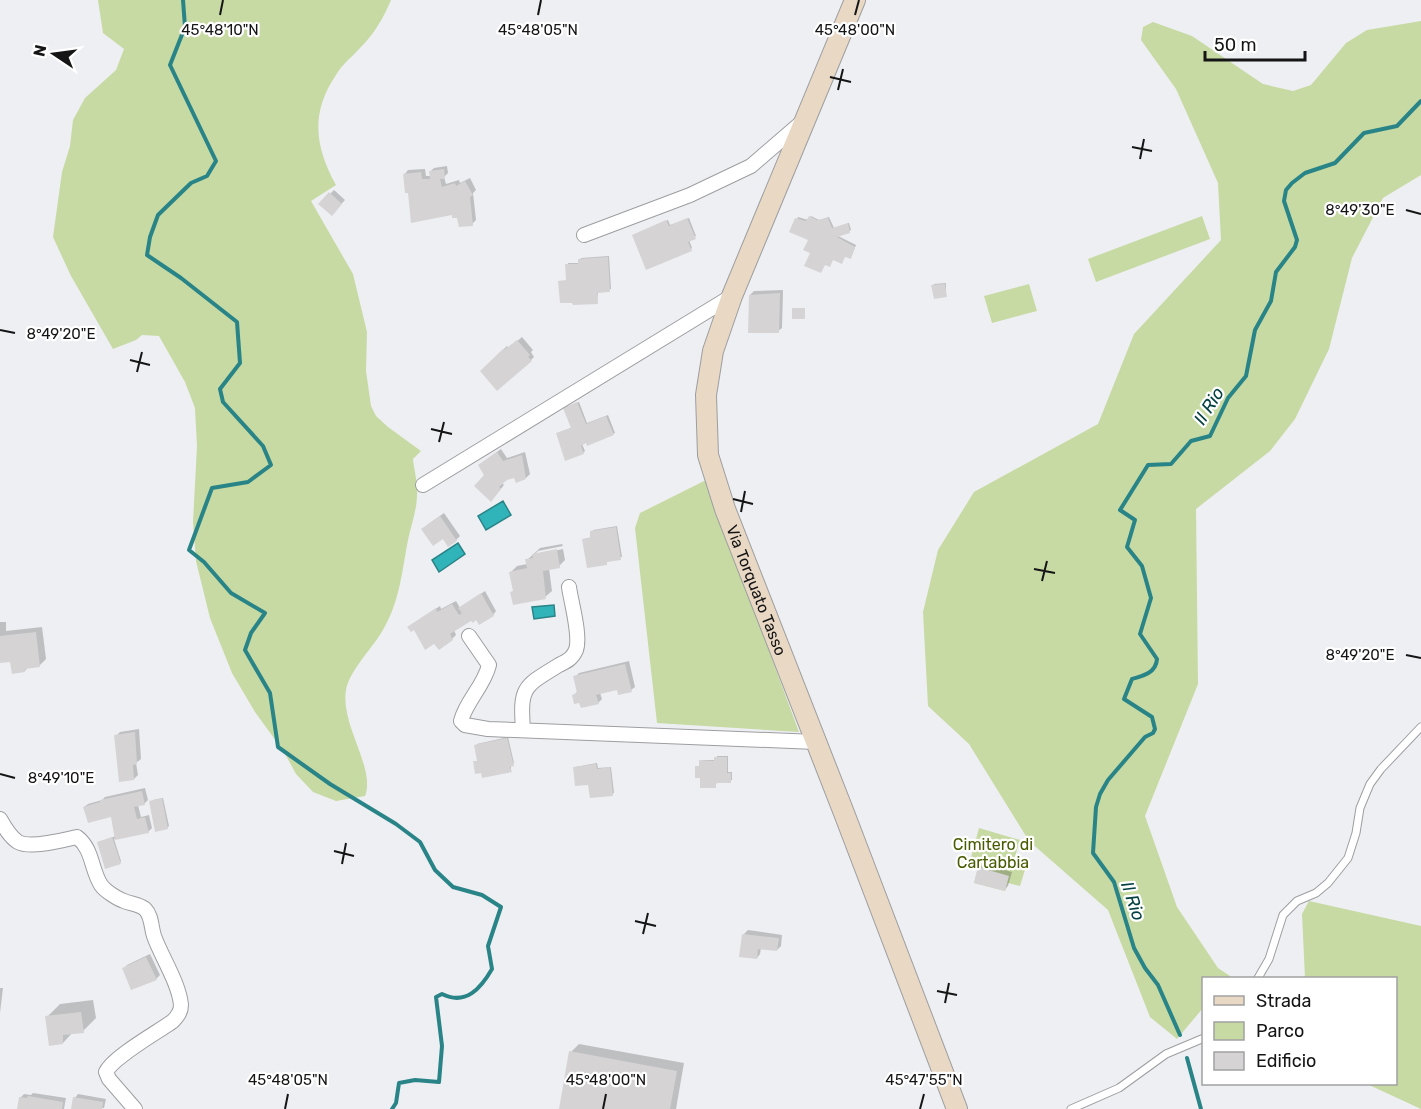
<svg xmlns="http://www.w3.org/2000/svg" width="1421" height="1109" font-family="Rubik,sans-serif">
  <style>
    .green { fill: #c7daa3 }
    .water { fill: #31b4b9; stroke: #298488; stroke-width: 1.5 }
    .shadow { fill: #0003 }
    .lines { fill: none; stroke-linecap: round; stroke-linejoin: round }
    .stream { stroke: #298488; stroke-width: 4 }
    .building { fill: #d6d3d5 }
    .lane-casing { stroke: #9d9ea1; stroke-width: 9 }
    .street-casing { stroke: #9d9ea1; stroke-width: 16 }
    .secondary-casing { stroke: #9d9ea1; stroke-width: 22 }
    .lane { stroke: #fff; stroke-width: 7 }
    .street { stroke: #fff; stroke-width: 14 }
    .secondary { stroke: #e8d8c4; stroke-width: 20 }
    .ticks { fill: none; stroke: #151516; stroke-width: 2 }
    .labels { text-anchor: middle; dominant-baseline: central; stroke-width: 4.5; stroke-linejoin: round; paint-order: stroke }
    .street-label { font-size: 16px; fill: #151516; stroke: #fff }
    .park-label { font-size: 16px; fill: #475c00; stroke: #fff }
    .water-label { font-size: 18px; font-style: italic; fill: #054042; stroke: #fff }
    .ticks-label { font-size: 15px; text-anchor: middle; fill: #151516; stroke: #fff; stroke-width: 4.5; stroke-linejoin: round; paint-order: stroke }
  </style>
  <rect width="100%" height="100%" fill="#eeeff2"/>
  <path class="green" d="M98 0H391C384 17 374 34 361 47 353 56 342 64 336 75 310 113 315 147 336 185L311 201 353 274 367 332 366 371 371 406 376 416 388 427 421 451 413 459C414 470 418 483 417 495 417 509 411 526 408 540 402 571 400 600 384 628 374 647 350 669 346 690 340 725 376 768 365 796L336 801 313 792 296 774 284 752 255 712 232 673 210 618 196 561 193 522 197 446 195 408 185 382 159 336 142 335 136 340 113 349 71 276 53 237 62 172 70 146 73 120 85 98 116 70 124 49 103 33Z
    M1421 21V175L1383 198 1352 258 1329 349 1295 419 1270 451 1196 509 1198 684 1145 816 1177 907 1218 968 1233 978H1204L1203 1008 1177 1039 1150 1017 1108 910 1029 841 969 744 928 706 923 612 938 550 974 492 1098 424 1134 334 1221 240 1218 183 1176 89 1141 40 1143 27 1153 22 1192 36 1263 84 1293 91 1311 85 1346 43 1367 30Z
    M1202 216 1210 239 1096 282 1088 259Z
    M1029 284 1037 311 992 323 984 296Z
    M706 480 799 732 657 723 635 528 640 513Z
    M979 828 1020 840 1014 860 1027 863 1020 886 1008 883 1005 891 974 883 978 868 969 865Z
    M1309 901 1421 926V1109L1367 1084H1396V978H1305L1302 914Z"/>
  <path class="water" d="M503 501 511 515 486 530 478 516Z
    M458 543 465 554 439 572 432 560Z
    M554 605 555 616 534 619 532 607Z"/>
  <path class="shadow" d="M447 166 448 173 444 177 446 184 459 180 460 183 470 178 476 190 473 193 476 220 472 224 410 191 405 174 408 170 425 169 426 176H431L430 172 434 168Z
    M334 190 345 200 332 214 320 204Z
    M811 216 819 220 829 217 834 228 849 223 851 230 838 236 856 245 852 255 812 252 810 239 797 219 798 217 808 220Z
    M689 218 696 236 689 240 692 248 691 249 633 235 668 220 670 225Z
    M609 256 611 289 598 291 597 303 560 282 568 280V263H579L581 258Z
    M946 283V296L933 286 934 284Z
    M783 290 782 328 778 331 750 295 754 291Z
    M522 337 533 350 531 352 534 357 531 360 482 371 507 346 509 348Z
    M579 402 587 423 608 415 615 433 582 444 585 451 583 453 560 432 573 427 565 408Z
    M501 449 507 458 525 452 530 474 526 478 515 476 507 479 502 483 504 485 495 496 479 465Z
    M444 513 460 536 456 540 444 537 427 525Z
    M617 526 622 557 608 560 606 564 584 539 592 537 593 530Z
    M562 544 563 546 538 551 534 555 563 549 565 560 559 566 549 568 552 591 545 597 512 592 514 590 511 572 517 566 527 564V560L540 548Z
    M485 591 496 611 493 615 471 619 454 630 456 635 452 639 413 624 440 606 441 609 456 601 460 608Z
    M0 622H6V631L42 627 46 659 40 665 28 667 25 671 11 660 0 662Z
    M629 661 635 687 631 690 618 688 600 693 602 699 598 703 574 695 578 691 575 677 579 673Z
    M139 729 141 759 136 763 138 775 134 779 116 736 120 732Z
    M508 737 514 763 511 765V771L475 762 479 760 477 744Z
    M717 756H728V772H732V780L717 782 715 787 702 777 697 767 700 765 702 760H716Z
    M597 763 598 768 611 767 614 793 612 794 590 783 575 767Z
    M145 788 148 800 144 804 138 805 141 817 149 815 152 828 148 832 114 839 121 861 120 863 99 842 116 836 112 816 84 807 88 804 102 800 105 797Z
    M163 798 169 826 167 828 153 800Z
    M983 864 1012 872 1008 886 1004 890 979 868Z
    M748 930 782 935 781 946 777 950 761 948 760 954 757 958 744 934Z
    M150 954 160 975 156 979 124 969 127 965Z
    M0 988H3L0 1013Z
    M93 1000 96 1018 83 1031 73 1032 63 1043 47 1017 60 1004Z
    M579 1044 684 1063 676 1109H561L571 1052Z
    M33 1093 66 1098 64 1109H19L20 1098 24 1094 31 1095Z
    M78 1094 106 1099 104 1108 77 1109 75 1098Z"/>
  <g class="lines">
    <path class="stream" d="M183 0 185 27 170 65 216 161 207 176 191 183 158 215 150 237 147 255 181 278 237 322 240 363 220 389 223 402 263 446 271 465 248 482 212 488 189 550 204 562 231 593 265 613 251 633 245 650 270 693 278 747 330 784 396 824 420 842 435 870 453 887 482 895 501 907 488 946 492 969C481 988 466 1006 442 994L436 997 442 1046 439 1082 415 1080 399 1083 396 1103 392 1109
      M1180 1035 1158 985 1145 968 1134 948 1114 882 1093 853 1096 807 1100 794 1108 780 1145 737 1153 733 1155 729 1152 717 1124 699 1132 679C1143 676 1156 673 1157 659L1140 634 1151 598 1142 566 1127 547 1135 520 1120 510 1148 465 1171 464 1191 441 1210 436 1228 398 1246 376 1255 330 1271 301 1276 272 1295 247 1297 240 1284 201 1286 190 1292 183 1305 173 1335 163 1364 133 1397 126 1421 101
      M1187 1058 1201 1109"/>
  </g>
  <path class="building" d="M444 169 445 179H440L442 187 455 183 456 186 465 181 473 195 470 197 473 226 459 227 457 218H452V215L411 223 408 193H405L403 174 421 172 422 179H430L429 171Z
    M329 192 342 204 332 216 318 204Z
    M809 216 817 220 828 218 832 228 848 223 850 233 837 237 855 247 851 259 845 257 842 264 833 260 830 267 825 265 821 273 804 266 810 253 803 250 808 240 789 232 795 218 806 221Z
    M687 218 696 239 688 242 692 251 646 270 632 235 666 220 669 226Z
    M608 257 610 292 597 293 598 304 573 305 572 303H560L558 281 566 280 565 264H578V259Z
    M945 284 947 297 934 299 931 285Z
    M780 293 779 333H748L749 295Z
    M792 308H805V319H792Z
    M517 340 530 355 528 357 532 361 497 391 480 371 503 349 504 350Z
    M577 402 586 424 606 416 614 435 587 446 586 443 581 446 584 454 565 461 556 433 571 428 563 408Z
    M497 452 503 461 522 455 526 479 516 483 514 478 507 480 499 487 501 489 491 502 474 486 484 475 478 465Z
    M440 516 457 541 448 547 443 539 433 546 421 529Z
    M616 527 621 560 607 562V565L587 568 582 539 590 538V531Z
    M557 549 560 568 543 571 546 599 513 605 510 592 513 591 509 572 527 568 525 559 533 558 532 554Z
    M481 593 494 616 479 625 476 620 473 623 471 621 450 634 453 640 439 650 434 644 425 650 414 630 411 632 407 627 436 608 437 612 452 604 459 615 462 613 458 608Z
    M36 632 40 667 25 669V672L12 674 10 662 0 663V636Z
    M625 664 632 692 618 695 617 690 596 695 599 704 581 708 579 703 574 704 572 695 577 693 573 676Z
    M135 732 137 764 133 765 134 780 119 782 114 735Z
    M507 738 514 766 510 767 512 772 482 778 481 773 475 774 473 761H477L474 745Z
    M714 757H727V773H731V783H716V788H700V778H695V766H699V760L714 761Z
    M596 764 597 769 610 767 613 796 590 798 588 785 575 786 573 767Z
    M142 791 145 805 134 807 137 819 145 817 149 833 115 840 111 817 88 823 83 807 100 802V800Z
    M162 798 168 829 155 832 149 801Z
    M112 837 121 864 105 869 97 842Z
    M978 867 1009 876 1005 891 974 883Z
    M742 934 779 938 777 951 758 949 757 959 739 957Z
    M146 957 157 980 131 990 122 968Z
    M81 1012 84 1033 63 1035V1044L49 1046 45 1016Z
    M569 1051 677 1071 670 1109H559Z
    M28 1096 63 1102 62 1109H17L19 1097 27 1098Z
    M73 1097 103 1102 102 1109H71Z"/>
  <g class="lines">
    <defs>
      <path id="lane" d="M1258 978 1269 959 1283 915 1297 901 1316 893 1328 883 1348 858 1356 833 1360 808 1370 784 1381 769 1421 727
        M1071 1109 1119 1088 1166 1054 1204 1038"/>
      <path id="street" d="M584 235 690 195 751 166 802 122
        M423 485 732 296
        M469 636 489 665C484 686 466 701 461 721L465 725 488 729 816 742
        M523 730C520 687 523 687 559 665 567 661 572 659 576 650 581 636 571 602 569 587
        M0 819C5 828 10 837 18 842 31 849 63 840 77 837 93 849 91 870 101 885 105 891 118 899 124 901 131 904 139 904 145 909 152 916 151 927 154 936 161 956 179 983 181 1005 181 1012 178 1016 173 1021 158 1032 113 1057 106 1072L109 1079 135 1109"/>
      <g id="secondary">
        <path id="s1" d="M855 0 732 296 713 351 706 395 708 455 725 509 844 813 957 1109"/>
      </g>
    </defs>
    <use href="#lane" class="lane-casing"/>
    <use href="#street" class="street-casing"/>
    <use href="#secondary" class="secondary-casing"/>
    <use href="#lane" class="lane"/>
    <use href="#street" class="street"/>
    <use href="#secondary" class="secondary"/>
  </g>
  <path class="ticks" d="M220 15 223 0M538 15 541 0M855 15 859 0M830 77 851 82M838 90 843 69M1132 147 1152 151M1140 159 1144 139M1406 210 1421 214M0 330 15 333M130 360 150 365M137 372 142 352M431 429 452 434M439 442 444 422M733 499 753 504M741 512 745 491M1034 569 1055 573M1042 581 1047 561M1406 655 1421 658M0 774 15 778M334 851 354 856M342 864 346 843M635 921 656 926M643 934 648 913M937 991 957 995M945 1003 949 983M285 1109 288 1094M603 1109 606 1094M920 1109 924 1094"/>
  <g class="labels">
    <g class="street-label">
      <text stroke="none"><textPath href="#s1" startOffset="627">Via Torquato Tasso</textPath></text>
    </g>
    <g class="park-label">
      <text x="993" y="844">Cimitero di<tspan x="993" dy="18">Cartabbia</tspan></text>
    </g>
    <g class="water-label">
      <text transform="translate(1209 406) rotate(-58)">Il Rio</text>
      <text transform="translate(1133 901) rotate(71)">Il Rio</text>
    </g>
  </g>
  <g class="ticks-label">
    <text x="220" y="35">45°48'10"N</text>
    <text x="538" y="35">45°48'05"N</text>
    <text x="855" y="35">45°48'00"N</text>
    <text x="1360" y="215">8°49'30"E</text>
    <text x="61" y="339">8°49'20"E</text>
    <text x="1360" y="660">8°49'20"E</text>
    <text x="61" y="783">8°49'10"E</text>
    <text x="288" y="1085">45°48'05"N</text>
    <text x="606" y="1085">45°48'00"N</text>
    <text x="924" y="1085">45°47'55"N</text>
  </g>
  <rect x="1202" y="977" width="195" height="108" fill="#ffffff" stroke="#a1a1a2" stroke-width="1.5"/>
  <rect x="1214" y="996" width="30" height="9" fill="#e8d8c4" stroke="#a1a1a2" stroke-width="1.5"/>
  <text x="1256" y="1007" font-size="18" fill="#151516">Strada</text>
  <rect x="1214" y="1022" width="30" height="18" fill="#c7daa3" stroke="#a1a1a2" stroke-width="1.5"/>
  <text x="1256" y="1037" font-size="18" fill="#151516">Parco</text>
  <rect x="1214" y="1052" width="30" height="18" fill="#d6d3d5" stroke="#a1a1a2" stroke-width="1.5"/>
  <text x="1256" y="1067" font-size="18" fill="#151516">Edificio</text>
  <g transform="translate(54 54) rotate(283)" stroke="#ffffff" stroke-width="4.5" paint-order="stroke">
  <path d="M0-4.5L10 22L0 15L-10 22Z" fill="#151516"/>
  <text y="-9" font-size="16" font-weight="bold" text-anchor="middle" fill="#151516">N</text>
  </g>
  <path d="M1205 51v9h100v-9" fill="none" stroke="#151516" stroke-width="3"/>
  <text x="1214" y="51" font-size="18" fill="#151516" stroke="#ffffff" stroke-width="4.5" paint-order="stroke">50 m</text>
</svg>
